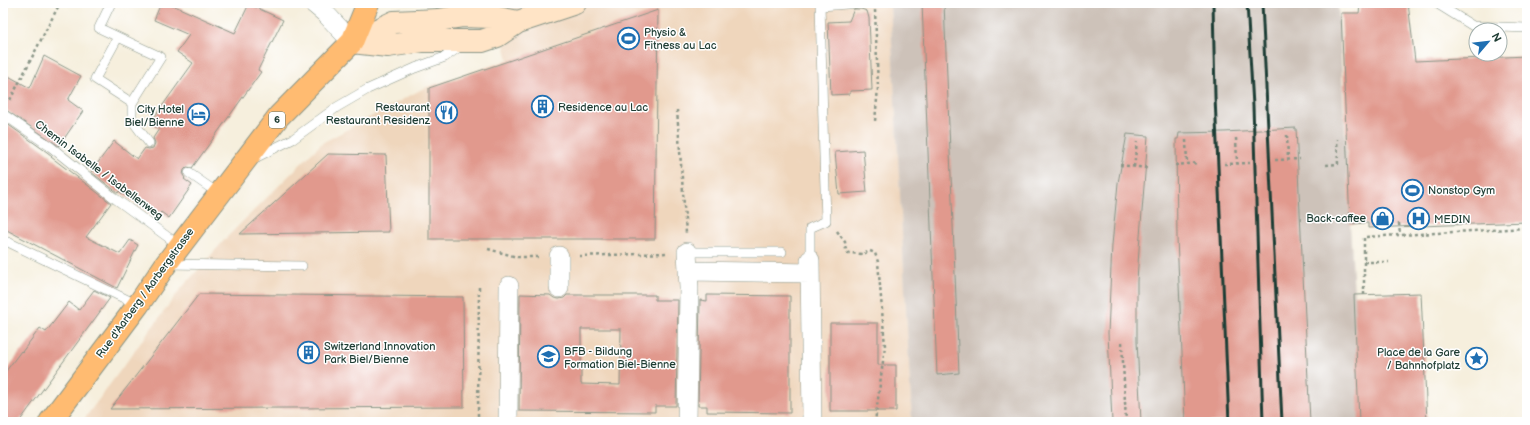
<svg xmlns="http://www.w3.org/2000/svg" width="1530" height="425" font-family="'Balsamiq Sans',sans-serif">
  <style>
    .built { fill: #efd6bc }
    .industrial { fill: #cdc2b9 }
    .building { fill: #e1998d; fill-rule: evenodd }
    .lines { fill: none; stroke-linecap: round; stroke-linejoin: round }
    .lane-casing { stroke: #8a9688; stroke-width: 10 }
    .street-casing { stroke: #8a9688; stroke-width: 20 }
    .secondary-casing { stroke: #8a9688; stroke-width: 24 }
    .primary-casing { stroke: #8a9688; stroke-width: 24 }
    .path { stroke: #8a9688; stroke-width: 2.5; stroke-dasharray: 3 3; stroke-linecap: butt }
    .lane { stroke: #fff; stroke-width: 9 }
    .street { stroke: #fff; stroke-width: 19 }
    .secondary { stroke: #ffe4c6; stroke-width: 22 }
    .primary { stroke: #ffbb71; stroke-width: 22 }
    .rail { stroke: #1f3d34; stroke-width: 3 }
    .labels { text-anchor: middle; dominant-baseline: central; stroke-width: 3; stroke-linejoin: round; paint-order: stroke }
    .shield { fill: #fff; stroke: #627771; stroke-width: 1 }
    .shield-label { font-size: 10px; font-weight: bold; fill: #1f3d34 }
    .poi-label { font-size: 11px; fill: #1f3d34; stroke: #fff; text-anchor: start }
    .street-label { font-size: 11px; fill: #1f3d34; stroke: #fff }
  </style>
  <rect width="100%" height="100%" fill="#fff"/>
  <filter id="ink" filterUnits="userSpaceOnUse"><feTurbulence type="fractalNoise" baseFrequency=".025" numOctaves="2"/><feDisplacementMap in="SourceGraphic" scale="8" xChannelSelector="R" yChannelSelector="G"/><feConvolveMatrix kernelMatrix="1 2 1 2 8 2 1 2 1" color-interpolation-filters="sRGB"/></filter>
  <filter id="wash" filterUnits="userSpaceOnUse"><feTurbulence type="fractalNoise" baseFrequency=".012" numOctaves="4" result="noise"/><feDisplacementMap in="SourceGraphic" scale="16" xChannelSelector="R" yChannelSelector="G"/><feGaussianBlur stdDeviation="0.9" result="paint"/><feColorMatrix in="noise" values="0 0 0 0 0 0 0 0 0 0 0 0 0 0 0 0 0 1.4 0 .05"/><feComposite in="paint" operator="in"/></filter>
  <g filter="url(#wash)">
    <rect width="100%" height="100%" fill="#f6efdd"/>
    <path class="built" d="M494 3H896L890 6 912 422H82L179 291 229 235 322 143 424 88 508 60Z"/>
    <path class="industrial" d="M896 3H1338L1354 295 1421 293 1427 422H912L890 6Z"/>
    <g id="blocks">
      <path class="building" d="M161 3H168L235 33 249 4 283 20 258 70 261 72 192 168 187 167 184 170 183 175 185 178 184 179 192 185 169 218 161 212 156 218 119 191 118 193 91 172 114 141 137 159 145 148 149 149 153 148 155 143 153 138 159 129 150 123 193 63 177 52 189 35 154 20Z
        M922 3H944L959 373 937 375Z
        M1408 3 1415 61 1527 56V222L1368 228V223L1350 224 1341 13H1359L1360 5Z
        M854 9H861L867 11 869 18 872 90 850 91V94L831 95 828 22 849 21Z
        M658 10 655 239H429V88Z
        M44 56 81 76 68 100 83 111 59 146 3 108V73L30 88Z
        M3 121 47 152 52 156 51 157 111 203 86 237 120 254 130 240 138 245 117 288 3 228Z
        M1296 128 1310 422H1185L1177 238 1176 139H1178L1179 133 1224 132Z
        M1127 134 1148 136 1139 249 1137 281V341L1141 422H1112L1108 333 1112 245 1118 183Z
        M863 150 867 192 839 194 835 152Z
        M328 154 386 155 389 232 240 234Z
        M94 290 110 298 19 422H3V375L21 351 22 352 40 328 46 332 69 302 79 310Z
        M1421 293 1427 422H1359L1354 295Z
        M199 294 463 297 464 407 110 409Z
        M520 294 550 295 554 298 559 299 564 298 567 295H655V300H678L676 406H655V412L519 411ZM581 329H621L620 385 581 384Z
        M707 295 790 296V413L707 412V406H698L700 300 707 301Z
        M830 323H878V365H896V411H830Z"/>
    </g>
  </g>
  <g filter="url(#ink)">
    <use href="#blocks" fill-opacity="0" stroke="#8a9688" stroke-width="1"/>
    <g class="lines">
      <defs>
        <path id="lane" d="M111 3 99 28 118 37 95 79 132 103 161 57 118 37
          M1436 3 1473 26 1527 28
          M821 6 860 3
          M132 103V120L149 143
          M3 114 51 147 113 197 180 246
          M253 159 293 139 337 107 368 89 415 68 445 57 462 45
          M189 173 219 194
          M8 242 138 305
          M687 252H782
          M810 260V228L826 221 823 123 820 3
          M167 264 302 266"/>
        <path id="street" d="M313 3 325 13 352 42
          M687 252 689 288 687 422
          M559 256V288
          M810 260 812 422
          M689 271 810 273
          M508 422 509 286"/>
        <path id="secondary" d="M352 42 388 46 422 41H482L497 36 518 22 575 3
          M352 42 394 22 439 20 463 16 493 17 518 22"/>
        <path id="primary" d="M50 422 138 305 166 264 279 116 352 42 368 3"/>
      </defs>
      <use href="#lane" class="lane-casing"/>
      <use href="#street" class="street-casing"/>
      <use href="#secondary" class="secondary-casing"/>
      <use href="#primary" class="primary-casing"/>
      <path class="path" d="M1365 3V5
        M875 10 878 88 875 121
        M10 100 60 3
        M677 110 686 233
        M1287 135 1288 159
        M1236 138 1237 163
        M1186 140 1187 164
        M1275 160 1300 159
        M1224 164 1250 163
        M1120 165 1147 168
        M1175 165 1198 163
        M1326 165 1338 164 1337 139
        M1134 167 1137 142
        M1399 223 1400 235
        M837 231 845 242 846 250 848 253 863 254 870 251 875 253 878 262 885 346 875 422
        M488 249 517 257H540
        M579 256 668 253
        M1364 262H1389
        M1364 295V237L1527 228
        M1122 342 1126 422
        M477 422 478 416 479 285"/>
      <use href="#lane" class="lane"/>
      <use href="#street" class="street"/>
      <use href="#secondary" class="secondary"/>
      <use href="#primary" class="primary"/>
      <path class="rail" d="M1213 3 1215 97 1229 422
        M1247 3 1253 106 1263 422
        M1262 3 1282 422"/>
    </g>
  </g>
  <defs>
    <symbol id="stadium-ring" viewBox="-11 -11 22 22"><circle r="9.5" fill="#fff" stroke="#1f6fb2" stroke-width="1.5"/><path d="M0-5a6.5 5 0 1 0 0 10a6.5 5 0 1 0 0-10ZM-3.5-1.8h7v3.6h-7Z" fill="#1f6fb2"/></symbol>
    <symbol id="building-ring" viewBox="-11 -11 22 22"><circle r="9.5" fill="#fff" stroke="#1f6fb2" stroke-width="1.5"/><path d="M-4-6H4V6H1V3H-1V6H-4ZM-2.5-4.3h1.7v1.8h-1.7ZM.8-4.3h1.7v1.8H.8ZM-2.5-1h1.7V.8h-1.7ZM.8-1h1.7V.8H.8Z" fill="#1f6fb2"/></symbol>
    <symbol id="restaurant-ring" viewBox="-11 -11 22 22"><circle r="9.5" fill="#fff" stroke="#1f6fb2" stroke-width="1.5"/><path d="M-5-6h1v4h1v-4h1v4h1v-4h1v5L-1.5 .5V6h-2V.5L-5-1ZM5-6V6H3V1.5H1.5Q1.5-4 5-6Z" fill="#1f6fb2"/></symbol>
    <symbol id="hotel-ring" viewBox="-11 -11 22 22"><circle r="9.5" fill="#fff" stroke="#1f6fb2" stroke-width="1.5"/><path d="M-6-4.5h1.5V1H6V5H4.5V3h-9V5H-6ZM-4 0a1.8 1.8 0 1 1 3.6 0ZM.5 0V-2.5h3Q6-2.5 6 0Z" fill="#1f6fb2"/></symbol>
    <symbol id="shop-ring" viewBox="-11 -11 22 22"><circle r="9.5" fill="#fff" stroke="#1f6fb2" stroke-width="1.5"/><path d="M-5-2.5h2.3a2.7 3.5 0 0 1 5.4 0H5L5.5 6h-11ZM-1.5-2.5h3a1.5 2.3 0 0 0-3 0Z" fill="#1f6fb2"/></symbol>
    <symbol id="hospital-ring" viewBox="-11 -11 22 22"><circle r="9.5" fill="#fff" stroke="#1f6fb2" stroke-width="1.5"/><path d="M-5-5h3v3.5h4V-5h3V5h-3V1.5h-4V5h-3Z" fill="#1f6fb2"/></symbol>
    <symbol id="school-ring" viewBox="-11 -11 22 22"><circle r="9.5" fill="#fff" stroke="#1f6fb2" stroke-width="1.5"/><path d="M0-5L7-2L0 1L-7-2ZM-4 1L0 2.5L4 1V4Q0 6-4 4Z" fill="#1f6fb2"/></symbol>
    <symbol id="sight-ring" viewBox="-11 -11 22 22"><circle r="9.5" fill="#fff" stroke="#1f6fb2" stroke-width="1.5"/><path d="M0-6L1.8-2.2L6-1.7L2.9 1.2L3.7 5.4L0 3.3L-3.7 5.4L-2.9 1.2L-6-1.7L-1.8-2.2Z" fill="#1f6fb2"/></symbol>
  </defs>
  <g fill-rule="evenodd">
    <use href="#stadium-ring" x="616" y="26" width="25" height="25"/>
    <use href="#building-ring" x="530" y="94" width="25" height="25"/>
    <use href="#restaurant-ring" x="434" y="100" width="25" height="25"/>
    <use href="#hotel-ring" x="186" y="102" width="25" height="25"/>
    <use href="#stadium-ring" x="1400" y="178" width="25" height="25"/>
    <use href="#shop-ring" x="1370" y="206" width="25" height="25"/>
    <use href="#hospital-ring" x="1406" y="206" width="25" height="25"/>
    <use href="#building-ring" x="296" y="340" width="25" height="25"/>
    <use href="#school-ring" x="536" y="344" width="25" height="25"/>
    <use href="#sight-ring" x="1464" y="346" width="25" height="25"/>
  </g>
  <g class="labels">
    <rect class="shield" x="269" y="112" width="16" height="16" rx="3"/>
    <g class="shield-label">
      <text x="277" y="120">6</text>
    </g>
    <g class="poi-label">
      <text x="644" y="32">Physio &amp;<tspan x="644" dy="13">Fitness au Lac</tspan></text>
      <text x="430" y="107" text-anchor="end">Restaurant<tspan x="430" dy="13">Restaurant Residenz</tspan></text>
      <text x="558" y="107">Residence au Lac</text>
      <text x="184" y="109" text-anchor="end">City Hotel<tspan x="184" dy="13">Biel/Bienne</tspan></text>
      <text x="1428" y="190">Nonstop Gym</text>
      <text x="1366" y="218" text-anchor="end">Back-caffee</text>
      <text x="1434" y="219">MEDIN</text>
      <text x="324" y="346">Switzerland Innovation<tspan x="324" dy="13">Park Biel/Bienne</tspan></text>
      <text x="564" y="351">BFB - Bildung<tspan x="564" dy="13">Formation Biel-Bienne</tspan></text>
      <text x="1460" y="352" text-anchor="end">Place de la Gare<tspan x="1460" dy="13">/ Bahnhofplatz</tspan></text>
    </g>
    <g class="street-label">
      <text transform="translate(99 170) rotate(37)">Chemin Isabelle / Isabellenweg</text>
      <text transform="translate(145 293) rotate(-54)">Rue d'Aarberg / Aarbergstrasse</text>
    </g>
  </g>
  <rect width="1530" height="425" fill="none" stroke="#fff" stroke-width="16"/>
  <g transform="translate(1488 42) rotate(62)"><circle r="19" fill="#ffffff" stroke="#a5b1ae"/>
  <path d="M0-3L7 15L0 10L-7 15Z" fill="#1f6fb2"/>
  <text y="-6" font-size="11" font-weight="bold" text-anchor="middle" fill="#1f3d34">N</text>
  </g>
</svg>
